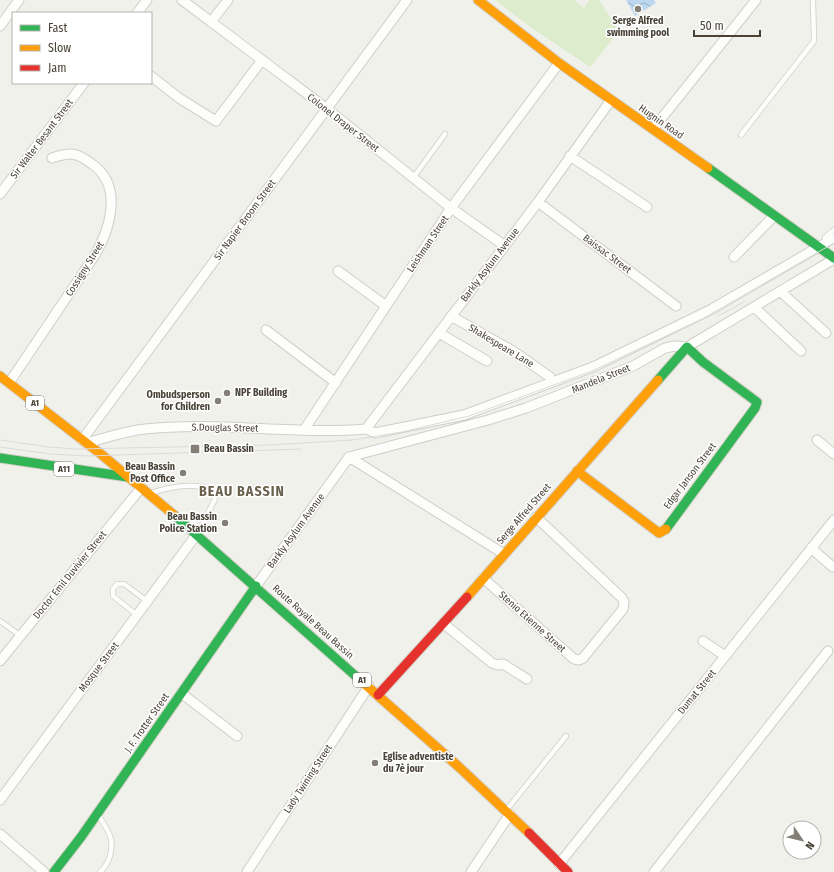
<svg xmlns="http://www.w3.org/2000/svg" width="834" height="872" font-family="'Fira Sans Condensed',sans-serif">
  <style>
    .garden { fill: #ddeccc }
    .water { fill: url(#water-waves) }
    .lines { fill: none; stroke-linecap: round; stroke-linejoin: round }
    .lane-casing { stroke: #cfcec9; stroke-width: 6 }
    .street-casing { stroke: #cfcec9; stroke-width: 11 }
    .fast-casing { stroke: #d1cec3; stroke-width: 11 }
    .slow-casing { stroke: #d1cec3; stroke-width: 11 }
    .jam-casing { stroke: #d1cec3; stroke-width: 11 }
    .lane { stroke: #fdfdfc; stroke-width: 4.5 }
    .street { stroke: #fdfdfc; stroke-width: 9 }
    .fast { stroke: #30b455; stroke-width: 9 }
    .slow { stroke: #ff9f0a; stroke-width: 9 }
    .jam { stroke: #e5322d; stroke-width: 9 }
    .tram { stroke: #dadad9; stroke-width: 1 }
    .poi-dot { fill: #837f76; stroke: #fff; stroke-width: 1.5 }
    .labels { text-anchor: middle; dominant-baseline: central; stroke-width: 3; stroke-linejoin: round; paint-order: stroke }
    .shield { fill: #fff; stroke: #7f7b73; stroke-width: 1 }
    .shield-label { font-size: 9px; font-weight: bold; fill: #484237 }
    .poi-label { font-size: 10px; font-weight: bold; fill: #484237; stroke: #fff; text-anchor: start }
    .street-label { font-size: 10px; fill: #484237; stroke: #fff }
    .district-label { font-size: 14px; font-weight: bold; letter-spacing: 1px; fill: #6b614e; stroke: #fff }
  </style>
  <defs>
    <pattern id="water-waves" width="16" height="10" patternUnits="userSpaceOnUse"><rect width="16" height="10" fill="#bcd8ef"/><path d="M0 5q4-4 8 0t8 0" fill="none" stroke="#9bb1c2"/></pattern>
  </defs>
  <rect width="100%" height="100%" fill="#f1f1ec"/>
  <path class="garden" d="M495 0H574L584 8 589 0H599L619 31 590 67 533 29Z"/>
  <path class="water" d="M626 0H654L656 3 635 16Z"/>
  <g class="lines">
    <defs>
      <path id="lane" d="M741 135 814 41 813 0
        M413 178 445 134
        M825 243V237L834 230
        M152 493C166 487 211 478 215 499L198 533
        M137 615 113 596V589L117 584H124L147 601
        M0 621 21 636
        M508 808 566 736
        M98 815C108 830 116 840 109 859 106 865 105 868 100 872"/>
      <path id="street" d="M182 0 326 108 451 208 505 246
        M137 13 147 0
        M211 22 228 0
        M0 26 19 0
        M151 76 179 98 216 121 262 60
        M653 129 756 0
        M570 156 647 207
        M0 194 84 83
        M538 202 676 306
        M734 257 774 216
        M338 271 386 306
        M780 291 826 333
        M754 307 801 351
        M451 316 513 351 550 377
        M266 330 336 383
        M439 333 487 361
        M9 383 93 258C110 231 124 186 92 164 76 152 71 152 52 158
        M366 429 375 433 464 415 593 367 712 309 834 238
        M366 429 538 202 611 100
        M304 430 451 208 559 63
        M82 440 407 0
        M817 440 834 454
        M86 443C106 438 125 431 145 429 218 421 293 435 366 429
        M349 457 504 554
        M811 548 833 567
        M483 578 574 659 579 660 583 658 623 609 624 602 622 598 536 517
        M256 586 349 457 488 420 526 408 633 366 665 348 675 346 687 347 834 259
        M444 624 492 663 498 665 503 664 527 679
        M703 641 725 656
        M0 661 141 488
        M181 693 237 736
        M0 800 197 534
        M0 834 44 872
        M559 864 834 520
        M247 872 369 686
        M471 872 510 814
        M654 872 828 651"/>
      <path id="fast" d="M708 168 834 258
        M658 380 687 347 703 362 757 402 755 408 666 529
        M0 458 128 477
        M174 515 359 679
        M54 872 81 837 256 586"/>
      <path id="slow" d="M478 0 559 63 708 168
        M0 376 102 455 174 515
        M577 471 659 533 666 529
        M467 597 658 380
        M359 679 459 767 529 833"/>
      <path id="jam" d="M378 695 467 597
        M529 833 568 872"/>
    </defs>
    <use href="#lane" class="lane-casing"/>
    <use href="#street" class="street-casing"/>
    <use href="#fast" class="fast-casing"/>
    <use href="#slow" class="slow-casing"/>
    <use href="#jam" class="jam-casing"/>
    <use href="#lane" class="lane"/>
    <use href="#street" class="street"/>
    <use href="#fast" class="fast"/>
    <use href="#slow" class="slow"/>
    <use href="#jam" class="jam"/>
    <path class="tram" d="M718 316 744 302
      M0 440 49 447 76 449 270 445 352 440 402 432 469 416 592 371 647 345 704 318 834 243
      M0 447 50 454 88 456 301 449"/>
  </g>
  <g class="poi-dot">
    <circle cx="638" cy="9" r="4"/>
    <circle cx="227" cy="393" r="4"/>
    <circle cx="218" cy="401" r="4"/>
    <rect x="190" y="444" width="10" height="10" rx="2"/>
    <circle cx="183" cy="473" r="4"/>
    <circle cx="225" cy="523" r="4"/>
    <circle cx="375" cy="763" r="4"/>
  </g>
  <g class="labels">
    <g class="shield">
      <rect x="26" y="396" width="18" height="14" rx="3"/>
      <rect x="54" y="462" width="20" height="14" rx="3"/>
      <rect x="353" y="673" width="18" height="14" rx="3"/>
    </g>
    <g class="shield-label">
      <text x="35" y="403">A1</text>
      <text x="64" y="469">A11</text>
      <text x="362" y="680">A1</text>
    </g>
    <g class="poi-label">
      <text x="638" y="21" text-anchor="middle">Serge Alfred<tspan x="638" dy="12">swimming pool</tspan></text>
      <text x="235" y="393">NPF Building</text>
      <text x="210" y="395" text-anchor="end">Ombudsperson<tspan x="210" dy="12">for Children</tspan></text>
      <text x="204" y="449">Beau Bassin</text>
      <text x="175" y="467" text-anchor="end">Beau Bassin<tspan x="175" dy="12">Post Office</tspan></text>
      <text x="217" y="517" text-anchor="end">Beau Bassin<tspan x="217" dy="12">Police Station</tspan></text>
      <text x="383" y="757">Eglise adventiste<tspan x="383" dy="12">du 7è jour</tspan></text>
    </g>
    <g class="street-label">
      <text transform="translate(661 122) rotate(35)">Hugnin Road</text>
      <text transform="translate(343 123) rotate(38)">Colonel Draper Street</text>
      <text transform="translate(42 139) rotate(-53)">Sir Walter Besant Street</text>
      <text transform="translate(245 220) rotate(-54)">Sir Napier Broom Street</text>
      <text transform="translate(428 244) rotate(-56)">Leishman Street</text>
      <text transform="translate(607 254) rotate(37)">Baissac Street</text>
      <text transform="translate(490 265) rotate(-53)">Barkly Asylum Avenue</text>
      <text transform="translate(85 269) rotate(-58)">Cossigny Street</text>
      <text transform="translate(501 346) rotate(31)">Shakespeare Lane</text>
      <text transform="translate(601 379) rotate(-22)">Mandela Street</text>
      <text transform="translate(225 428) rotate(1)">S.Douglas Street</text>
      <text transform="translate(690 476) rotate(-53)">Edgar Janson Street</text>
      <text transform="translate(524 514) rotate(-49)">Serge Alfred Street</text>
      <text transform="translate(296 531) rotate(-54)">Barkly Asylum Avenue</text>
      <text transform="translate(70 575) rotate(-51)">Doctor Emil Duvivier Street</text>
      <text transform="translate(313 622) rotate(42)">Route Royale Beau Bassin</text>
      <text transform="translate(532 622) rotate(42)">Stenio Etienne Street</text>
      <text transform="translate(99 667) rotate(-53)">Mosque Street</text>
      <text transform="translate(697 692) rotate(-51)">Dumat Street</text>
      <text transform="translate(147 723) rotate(-55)">J. F. Trotter Street</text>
      <text transform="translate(308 779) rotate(-57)">Lady Twining Street</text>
    </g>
    <g class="district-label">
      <text x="242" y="491">BEAU BASSIN</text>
    </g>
  </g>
  <rect x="12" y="12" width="140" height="72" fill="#ffffff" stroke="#b6b3af"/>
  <rect x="20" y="25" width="20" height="6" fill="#30b455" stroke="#b6b3af"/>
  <text x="48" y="32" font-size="12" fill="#484237">Fast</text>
  <rect x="20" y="45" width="20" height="6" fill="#ff9f0a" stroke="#b6b3af"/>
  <text x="48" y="52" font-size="12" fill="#484237">Slow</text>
  <rect x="20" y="65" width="20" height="6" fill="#e5322d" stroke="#b6b3af"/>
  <text x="48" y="72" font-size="12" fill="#484237">Jam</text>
  <g transform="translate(802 840) rotate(125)"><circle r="19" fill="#ffffff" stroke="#b6b3af"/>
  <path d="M0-3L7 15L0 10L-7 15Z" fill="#837f76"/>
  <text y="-6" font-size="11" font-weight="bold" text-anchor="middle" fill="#484237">N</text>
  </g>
  <path d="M694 30v6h66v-6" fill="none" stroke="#484237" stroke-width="2"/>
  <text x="700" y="30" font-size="12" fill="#484237" stroke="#ffffff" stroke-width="3" paint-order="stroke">50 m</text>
</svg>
